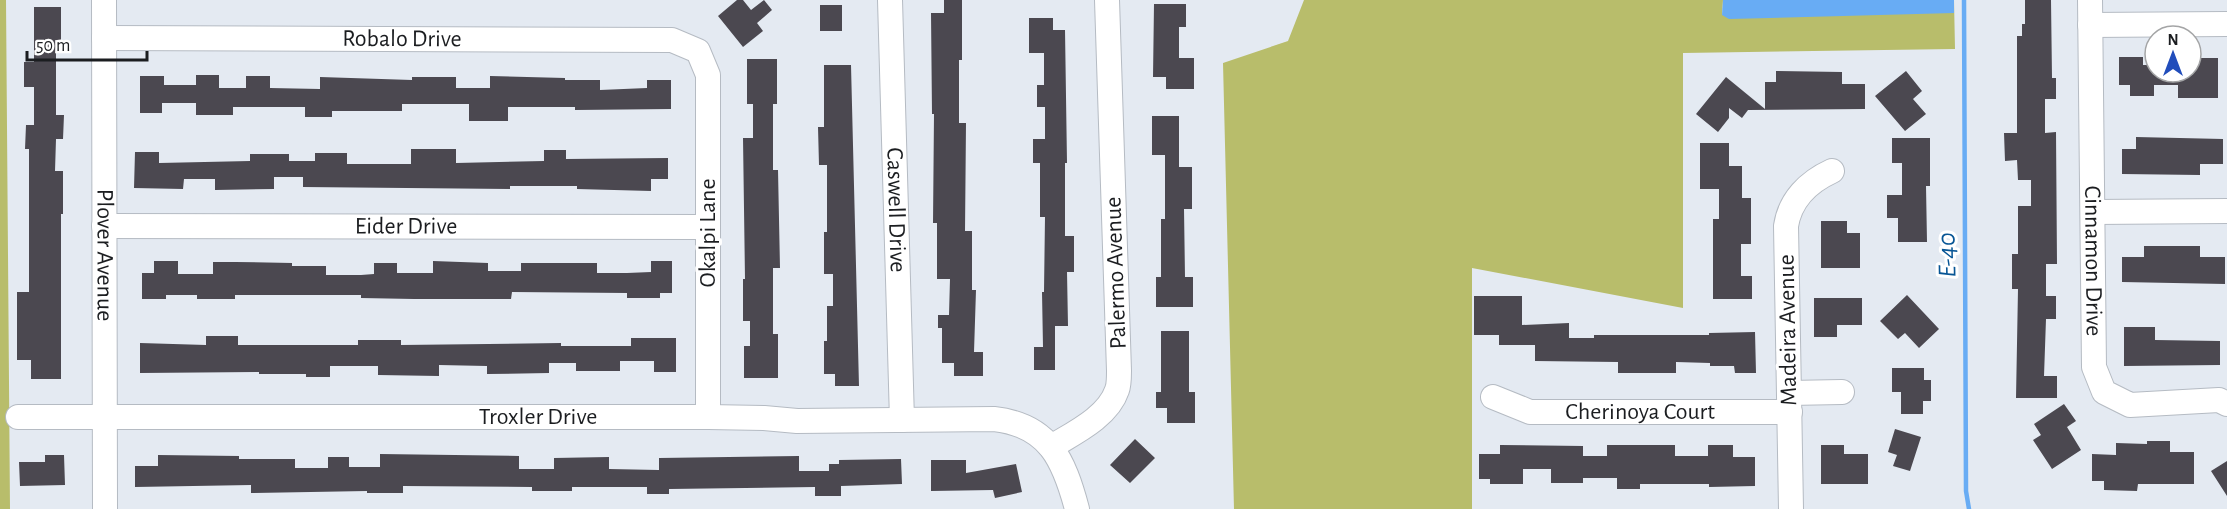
<svg xmlns="http://www.w3.org/2000/svg" width="2227" height="509" font-family="'Alegreya Sans',sans-serif">
  <style>
    .green { fill: #b8bd6b }
    .water { fill: #68acf4 }
    .lines { fill: none; stroke-linecap: round; stroke-linejoin: round }
    .stream { stroke: #68acf4; stroke-width: 4.5 }
    .building { fill: #4b4850 }
    .minor-casing { stroke: #b5bbc3; stroke-width: 26 }
    .minor { stroke: #fff; stroke-width: 24 }
    .labels { text-anchor: middle; dominant-baseline: central; stroke-width: 6; stroke-linejoin: round; paint-order: stroke }
    .street-label { font-size: 24px; fill: #1b1d20; stroke: #fff }
    .water-label { font-size: 26px; font-style: italic; fill: #075595; stroke: #fff }
  </style>
  <rect width="100%" height="100%" fill="#e4eaf2"/>
  <path class="green" d="M0 0H6L10 509H0Z
    M1304 0H1723L1722 15 1954 12V0L1955 49 1683 53V308L1472 268V509H1234L1223 63 1288 41Z"/>
  <path class="water" d="M1723 0H1954V13L1729 19 1722 15Z"/>
  <g class="lines">
    <path class="stream" d="M1964 0 1966 491 1969 509"/>
  </g>
  <path class="building" d="M737 0H743L751 10 764 0 772 10 757 23 763 31 743 47 718 16Z
    M944 0H962V60H959V123H966L965 231H972V290H976L974 352H983V376H954V363H942V328H938V315H949L950 279H937V223H933L934 114H932L931 13H944Z
    M2025 0H2051L2052 78H2056V99H2045V133L2056 132 2057 264H2046V296H2056V319H2046L2044 376H2057V398H2016L2018 289H2012V254H2018V206H2031V180H2018L2017 160 2005 161 2004 133H2017V36H2022V24H2025Z
    M1154 4H1186V27H1179V58H1194V89H1166V77H1153Z
    M820 5H842V31H820Z
    M34 7H61V44H56V115H64L63 139H56L55 171H63V214H61V379H31V360H17V292H29V149H25L26 125H34V87H24V62H34Z
    M1029 18H1053V30H1065L1067 163H1065V236H1074V272H1067L1068 326H1055V370H1034V347H1043L1042 292H1044L1045 217H1040V163H1033V139H1045V107H1037V85H1044V53H1029Z
    M2119 57H2143V65H2155V72H2191V58H2218V98H2178V85H2154V96H2130V85H2119Z
    M747 59H777V104H773V170H778L780 268H773V334H778V378H744V346H750V321H743V279H745L743 138H753V104H747Z
    M824 65H851L859 386H835V374H824V341H827V306H833V274H824V232H827V165H819L818 127H824Z
    M1776 71 1842 72V84H1865V109L1748 110 1742 118 1729 108V118L1718 132 1696 114 1726 77 1765 109V82H1776Z
    M1906 71 1922 91 1913 99 1926 114 1905 131 1875 96Z
    M196 75H219V88H246V76H270V88L320 89V77L412 80V77H456V88H490V76L565 78V80H600V90L647 88V80H671V109L575 110V107H508V121H469V104H402V111H332V117H305V107H233V115H196V103H162V113H140V76H164V85H196Z
    M1152 116H1179V167H1192V209H1184L1185 277H1193V307H1156V277H1161V219H1165V155H1152Z
    M2136 137 2223 139V164H2200V175L2122 174V149H2136Z
    M1892 138H1930V186H1926L1927 242H1898V218H1887V195H1902V163H1892Z
    M1700 143H1729V166H1742V198H1751V244H1741V276H1752V299H1713V219H1719V189H1700Z
    M411 149H456V163L544 161V150H566V159L668 158V179H651V191L577 189V186H510V189L303 187V177H274V189L215 190V179H184L183 189 134 188 135 152H159V163L250 161V154H289V161H315V153H347V164H411Z
    M1821 221H1847V233H1860V268H1821Z
    M2144 246H2200V257H2225V284L2122 282V257H2144Z
    M154 261H178V274H213V262H235L292 263V266H326V275H361L374 274V263H397V273H433V261L488 263V271H521V263H597V273H627L651 272V261H672V293H660V298H627V293L512 292 511 299H414L361 298V295H235V299H197V295H166V299H142V273H154Z
    M1907 295 1939 329 1919 348 1905 333 1898 339 1880 321Z
    M1474 296H1522V325L1569 323V338H1594V335H1709V333L1755 332 1756 373H1735L1734 366H1710V363L1676 362V373H1618V362L1535 361V345H1499V335H1474Z
    M1814 298H1862V325H1837V337H1814Z
    M2124 327H2155V340L2220 341V365L2124 366Z
    M1161 331H1189V392H1195V423H1167V408H1156V392H1161Z
    M206 336H238V345H358V340H401V345L561 343V346H631V338H676V372H654V361H620V371H576V363H549V373L487 374V366L439 365V376L378 375V366H330V377H306V374H259V372L140 373V343L206 345Z
    M1892 368H1924V380H1931V401H1923V414H1901V392H1892Z
    M2064 404 2076 421 2067 427 2081 450 2052 469 2033 440 2041 435 2034 424Z
    M1895 429 1921 437 1910 471 1893 466 1897 455 1888 452Z
    M1135 439 1155 458 1130 483 1110 465Z
    M2147 441H2170V452H2194V484H2138L2137 491 2104 490V481H2092V454L2116 455V443L2147 444Z
    M1500 445 1583 446V456H1607V445H1675V456H1708V445H1733V457H1755V486L1709 487V484H1640V489H1617V478H1583V483H1551V469H1523V484H1490V479H1479V454H1500Z
    M1821 445H1844V454H1868V484H1821Z
    M380 454 519 456V469H554V458L609 457V469L659 470V458L799 456V471H829V464H839V460L901 459 902 484 841 486V496H815V487L669 489V494H647V487H572V491H532V487L403 486V493H367V491L251 493V485L135 487V466H158V455L239 456V459H295V468H328V457H349V467H380Z
    M45 455H64L65 485 20 486 19 462H45Z
    M931 460H966V473L1016 464 1022 492 995 498 993 490 931 491Z
    M2227 461V496L2211 471Z"/>
  <g class="lines">
    <defs>
      <g id="minor">
        <path id="s1" d="M104 0 105 509"/>
        <path id="s2" d="M890 0 902 420"/>
        <path id="s3" d="M2090 0 2094 367 2104 392 2130 405 2219 400 2227 404"/>
        <path d="M2090 25 2227 24"/>
        <path id="s4" d="M104 38 672 40 698 51 708 75V417"/>
        <path d="M2093 212 2227 211"/>
        <path id="s5" d="M104 226 708 227"/>
        <path d="M1789 393 1842 392"/>
        <path id="s6" d="M1493 397 1530 412H1790"/>
        <path id="s7" d="M18 417H708L764 418 797 421 994 419C1049 425 1064 460 1077 509"/>
        <path d="M1051 447C1074 433 1108 417 1117 390 1119 385 1119 377 1119 371L1107 0"/>
        <path d="M1791 509 1786 226C1790 200 1808 182 1832 171"/>
      </g>
    </defs>
    <use href="#minor" class="minor-casing"/>
    <use href="#minor" class="minor"/>
  </g>
  <g class="labels">
    <g class="street-label">
      <text stroke="none"><textPath href="#s4" startOffset="298">Robalo Drive</textPath></text>
      <text stroke="none"><textPath href="#s2" startOffset="210">Caswell Drive</textPath></text>
      <text stroke="none"><textPath href="#s5" startOffset="302">Eider Drive</textPath></text>
      <text transform="translate(708 233) rotate(-90)">Okalpi Lane</text>
      <text stroke="none"><textPath href="#s1" startOffset="255">Plover Avenue</textPath></text>
      <text stroke="none"><textPath href="#s3" startOffset="261">Cinnamon Drive</textPath></text>
      <text transform="translate(1116 273) rotate(-92)">Palermo Avenue</text>
      <text transform="translate(1788 330) rotate(-91)">Madeira Avenue</text>
      <text stroke="none"><textPath href="#s6" startOffset="150">Cherinoya Court</textPath></text>
      <text stroke="none"><textPath href="#s7" startOffset="520">Troxler Drive</textPath></text>
    </g>
    <g class="water-label">
      <text transform="translate(1947 255) rotate(-91)">E-40</text>
    </g>
  </g>
  <g transform="translate(2173 54)"><circle r="28" fill="#ffffff" stroke="#a4a5a6" stroke-width="1.5"/>
  <path d="M0-4.5L10 22L0 15L-10 22Z" fill="#214dbb"/>
  <text y="-9" font-size="16" font-weight="bold" text-anchor="middle" fill="#1b1d20">N</text>
  </g>
  <path d="M27 51v9h120v-9" fill="none" stroke="#1b1d20" stroke-width="3"/>
  <text x="36" y="51" font-size="18" fill="#1b1d20" stroke="#ffffff" stroke-width="4.5" paint-order="stroke">50 m</text>
</svg>
